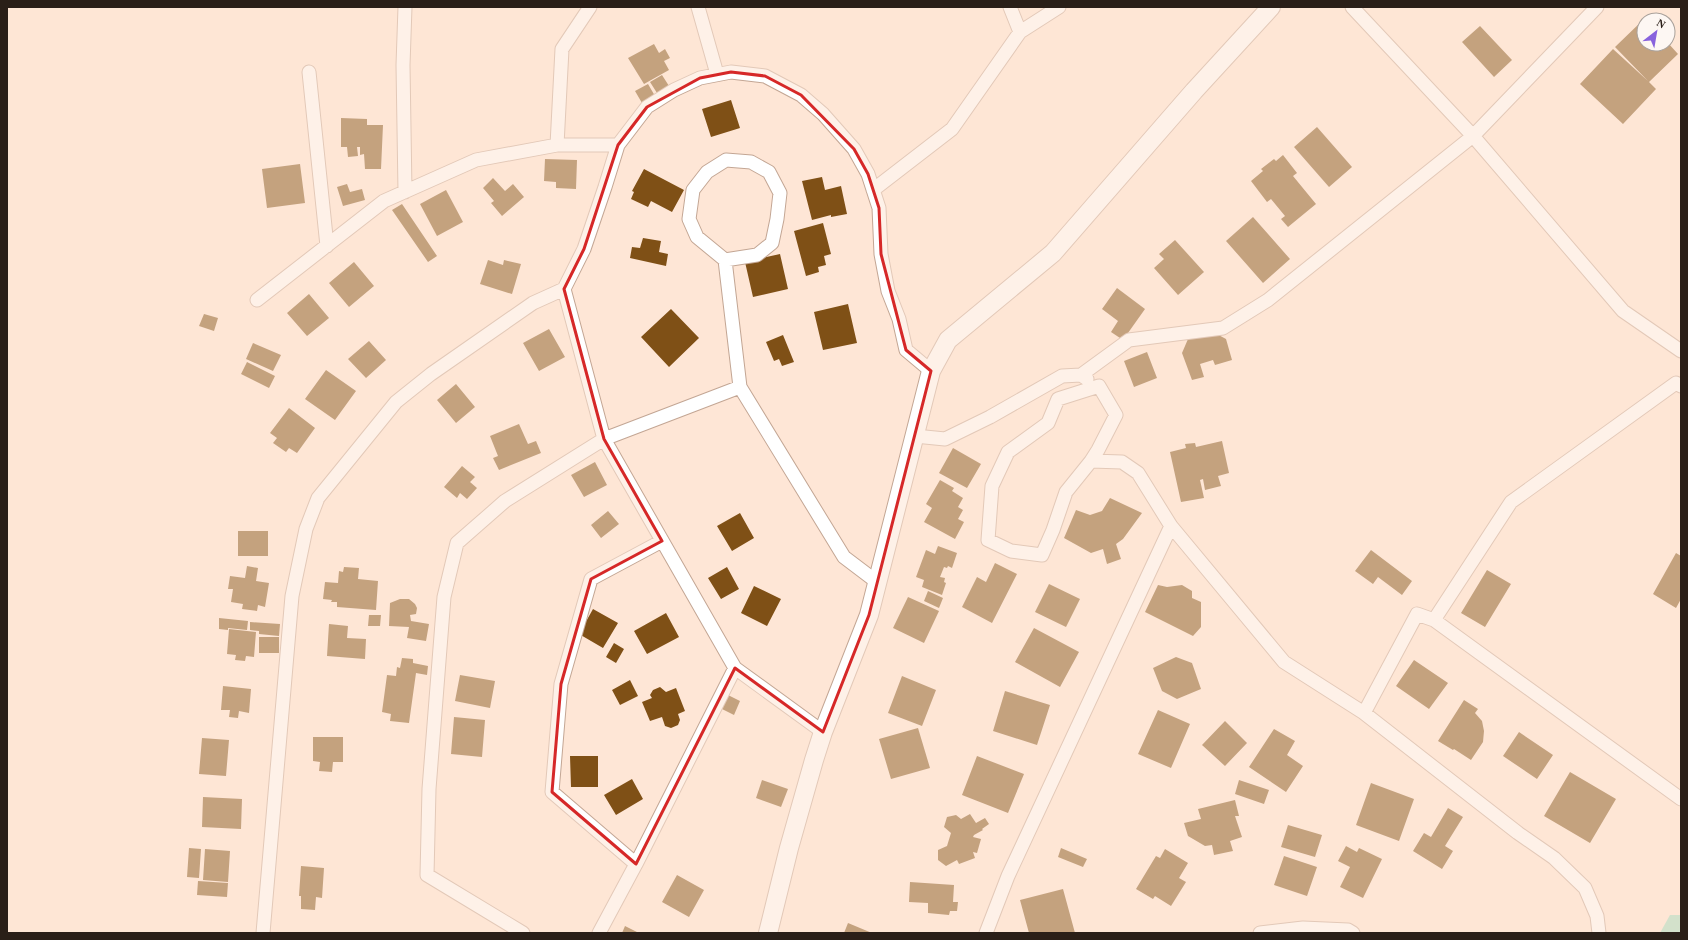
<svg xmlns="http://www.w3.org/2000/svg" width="1688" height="940" font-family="'Times New Roman',serif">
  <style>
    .green { fill: #9fdcbf }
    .building { fill: #7f5016 }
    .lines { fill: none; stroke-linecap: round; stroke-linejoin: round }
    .street-casing { stroke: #c3a694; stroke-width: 15 }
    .secondary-casing { stroke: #c3a694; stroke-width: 20 }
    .street { stroke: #fff; stroke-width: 13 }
    .secondary { stroke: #fff; stroke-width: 18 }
    .marked { fill: none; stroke: #d62828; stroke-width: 3; stroke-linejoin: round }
  </style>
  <rect width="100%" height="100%" fill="#fee6d6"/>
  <path class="green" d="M1670 915H1681V933H1660Z"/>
  <path class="building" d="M1644 19V44L1668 43 1678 54 1649 82 1656 89 1623 124 1580 84 1613 49 1648 81 1615 47Z
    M1480 26 1512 60 1494 77 1462 42Z
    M654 44 659 53 665 49 670 58 664 61 669 70 644 84 628 58Z
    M662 75 669 86 657 93 650 82Z
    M648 84 655 96 642 103 635 91Z
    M731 100 740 128 711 137 702 109Z
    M341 118 367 119V125H383L381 169H365L364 154 360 155V147H357L358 156 348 157 347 147H341Z
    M1317 127 1352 167 1329 187 1294 147Z
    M1283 155 1297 173 1293 176 1316 204 1288 227 1281 219 1285 216 1271 199 1267 202 1251 181 1263 171 1261 169 1274 159 1276 161Z
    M545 159 577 160 576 189 556 188V182L544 181Z
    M300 164 305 203 267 208 262 169Z
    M644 169 684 190 672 212 651 201 648 207 631 199 634 192 632 191Z
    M822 177 825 190 841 186 847 214 831 217V215L812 220 802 181Z
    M493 178 505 191 513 184 524 197 502 216 491 203 494 201 483 188Z
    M347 184 350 192 362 189 365 200 343 206 337 187Z
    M446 190 463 222 437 236 420 204Z
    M402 204 437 256 428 262 392 210Z
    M1253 217 1290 259 1263 283 1226 241Z
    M823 223 831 254 824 256 826 265 818 267 819 272 806 276 794 231Z
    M643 238 661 241 659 252 668 254 666 266 630 258 632 247 640 248Z
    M1175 240 1204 272 1178 295 1154 268 1164 259 1159 254Z
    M780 254 788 289 753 297 745 262Z
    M488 260 503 265 504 260 521 264 512 294 480 284Z
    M354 262 374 286 349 307 329 283Z
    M1117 288 1145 309 1123 340 1111 332 1118 321 1102 309Z
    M309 294 329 318 307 336 287 313Z
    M848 304 857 343 823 350 814 312Z
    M671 309 699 338 669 367 641 337Z
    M204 314 218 318 214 331 199 326Z
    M549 329 565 357 539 371 523 343Z
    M1213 332 1226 339 1232 360 1215 365 1213 360 1200 364 1204 377 1192 380 1182 353 1188 339Z
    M783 335 794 362 782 366 779 359 774 361 766 342Z
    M369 341 386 360 366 378 348 359Z
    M253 343 281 355 273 371 246 359Z
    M1147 352 1157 378 1134 387 1124 361Z
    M247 362 275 376 269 388 241 374Z
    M326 370 356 391 335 420 305 399Z
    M456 384 475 407 456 423 437 400Z
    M289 408 315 428 297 453 289 448 286 452 273 443 277 438 270 433Z
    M519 424 528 444 536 441 541 453 499 470 493 458 498 456 490 436Z
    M1222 441 1229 473 1218 476 1221 486 1205 490 1203 479 1200 480 1204 498 1181 502 1170 452 1186 448 1185 444 1195 443 1196 447Z
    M953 448 981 464 967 488 939 473Z
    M595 462 607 485 584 497 571 475Z
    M462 466 475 477 470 482 477 488 467 499 460 493 457 498 444 487Z
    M940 480 954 488 952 491 963 498 958 507 963 510 958 519 964 522 955 539 924 522 932 508 926 504Z
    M1110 498 1142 513 1123 539 1116 544 1121 559 1107 564 1103 549 1091 553 1064 538 1076 510 1090 515 1102 511Z
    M608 511 619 524 601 538 591 525Z
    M740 513 754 538 732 551 717 526Z
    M238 531H268V556H238Z
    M938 546 957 553 952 568 948 566 947 568 944 567 940 577 945 578 944 582 946 583 942 595 922 587 924 580 916 577 926 550 935 554Z
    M1371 550 1412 581 1402 595 1378 577 1373 584 1355 571Z
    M1676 553 1681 556V599L1676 608 1653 594Z
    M995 563 1017 574 992 623 962 607 977 577 986 582Z
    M247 566 258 568 256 581 269 583 265 607 258 605 257 611 242 609 243 604 231 602 233 589H228L230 576 245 578Z
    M344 567 359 568 358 579 378 581 376 610 337 607V602H331L332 600 323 599 325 582 338 583 339 571 343 572Z
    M727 567 739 589 721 599 708 578Z
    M1487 570 1511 584 1485 627 1461 613Z
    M1049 584 1080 599 1066 627 1035 612Z
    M1158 585 1167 587 1182 585 1192 591V598L1201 602V627L1193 636 1145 612Z
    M754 586 781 599 767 626 741 613Z
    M928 591 943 598 939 608 924 601Z
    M908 597 939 611 924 643 893 628Z
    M400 599H409L415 604 417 608 416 614 410 615 411 621 429 624 426 641 407 638 409 627 389 626 390 603Z
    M593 609 618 623 603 648 579 634Z
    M666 613 679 637 647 654 634 631Z
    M369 615H381L380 626H368Z
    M219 618 248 621 247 630 228 628V630L219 629Z
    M250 622 280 624 279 636 259 634V631L250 630Z
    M329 624 348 626 347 638 366 639 365 659 327 656Z
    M1034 628 1079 652 1060 687 1015 662Z
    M229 629 256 632 254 657 246 656 245 661 235 660 236 655 227 654Z
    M259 637H279V653H259Z
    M614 643 624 649 616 663 606 657Z
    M1176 657 1192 663 1201 689 1177 699 1162 691 1153 668Z
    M402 658 413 659V663L428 666 427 675 416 673 409 723 390 721 391 714 382 712 387 675 396 676 397 667 400 668Z
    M1414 660 1448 683 1429 709 1396 686Z
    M460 675 495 681 490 708 455 701Z
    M902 676 936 690 922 726 888 713Z
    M630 680 638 696 620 705 612 690Z
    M223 686 251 689 249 713 239 711 238 718 229 717 230 710H221Z
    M660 687 666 692 676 688 685 711 678 714 680 720 678 725 671 728 665 726 662 717 650 721 642 702 652 698 650 695 653 690Z
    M1005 691 1050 705 1037 745 993 731Z
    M728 695 740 701 734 715 722 709Z
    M1464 700 1478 709 1475 713 1482 721 1484 731 1483 742 1471 760 1454 749 1453 750 1438 741Z
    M1158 710 1190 724 1171 768 1138 754Z
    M454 717 485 720 482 757 451 754Z
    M1225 721 1247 743 1225 766 1202 745Z
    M918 728 930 768 891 779 879 739Z
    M1274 729 1295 741 1287 755 1303 766 1286 792 1249 767Z
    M1519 732 1553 755 1537 779 1503 756Z
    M313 737H343V762H333L332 772 319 771 320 762 313 761Z
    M202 738 229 740 226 776 199 774Z
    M570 756H598V787H571Z
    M977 756 1024 774 1008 813 962 795Z
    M1570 772 1616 799 1590 843 1544 816Z
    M632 779 643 799 616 815 604 795Z
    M762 780 788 789 781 807 756 798Z
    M1239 780 1269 790 1264 804 1235 794Z
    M1371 783 1414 799 1399 841 1356 825Z
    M203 797 242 799 241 829 202 827Z
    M1235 800 1239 816H1235L1242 837 1230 841 1233 851 1214 855 1212 845 1205 846 1188 836 1184 823 1201 819 1198 809Z
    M1448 808 1463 817 1445 846 1453 851 1442 869 1413 851 1424 833 1431 837Z
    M970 814 976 823 985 818 989 824 982 829 983 830 974 835 973 837 981 839 977 853 973 852 975 858 959 864 957 860 946 866 938 860V850L947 846 951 833 944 827 947 817 956 815 961 819Z
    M1288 825 1322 835 1315 857 1281 847Z
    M1346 846 1357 852 1359 848 1382 859 1363 898 1340 887 1350 867 1338 861Z
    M189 848 201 849 199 878 187 877Z
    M1061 848 1087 859 1083 867 1058 857Z
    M205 849 230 851 228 882 203 880Z
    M1165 849 1188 863 1179 878 1186 882 1171 906 1155 896 1153 899 1136 889 1156 856 1160 858Z
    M1284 856 1317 867 1307 896 1274 885Z
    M301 866 324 868 322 898 316 897 315 910 301 909V896H299Z
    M677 875 704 890 689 917 662 902Z
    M198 881 228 883 227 897 197 895Z
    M910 882 954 885 953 902H958L957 911H950L949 915 928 913V903L909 902Z
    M1063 889 1075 933H1029L1020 900Z
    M848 923 872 933H844Z
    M625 926 639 933H622Z"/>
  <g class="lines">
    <defs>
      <path id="street" d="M590 7 562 49 557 145H618
        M698 7 717 74
        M1010 7 1020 32
        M1597 7 1473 136 1623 311 1681 351
        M309 72 327 246
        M873 190 952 129 1020 32 1059 7
        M405 192 403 65 405 7
        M725 260 697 237 689 219 693 190 707 172 726 160 751 162 769 172 780 193 777 219 772 243 757 255 725 260 740 387 844 557 877 582
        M257 300 384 201 476 160 557 145
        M1081 375 1129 340 1223 328 1268 300 1473 136 1352 7
        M740 387 604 439 735 668 823 732
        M915 436 945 439 990 417 1062 376 1081 375 1087 379
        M1171 526 1284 662 1364 713 1417 614 1434 620 1681 799
        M1434 620 1511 502 1676 383 1681 386
        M1364 713 1518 833 1554 858 1585 888 1597 916 1599 933
        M636 864 552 792 561 684 591 579 662 541
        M263 933 292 596 306 529 318 498 396 402 431 374 533 303 564 289 584 249 605 187 618 145 647 107 674 90 700 78 731 72 765 76 801 95 823 114 854 149 868 174 879 208 881 254 888 291 899 319 906 350 931 371
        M523 933 427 875 429 789 444 597 457 543 505 501 604 439 564 289
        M599 933 636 864 735 668
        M986 933 1008 876 1171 526 1138 473 1122 462 1091 461 1066 492 1053 530 1042 555 1011 551 988 540 992 486 1008 452 1048 423 1058 399 1099 386 1116 415 1098 450 1091 461
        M1260 933 1303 928 1348 930 1353 933"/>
      <path id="secondary" d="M768 933 789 848 814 760 823 732 869 615 931 371 948 340 1053 253 1194 91 1271 7"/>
    </defs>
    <use href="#street" class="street-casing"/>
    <use href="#secondary" class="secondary-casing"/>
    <use href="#street" class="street"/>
    <use href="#secondary" class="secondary"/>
  </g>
  <path d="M0 0H1688V940H0ZM731 72 765 76 801 95 854 149 868 174 879 208 881 254 906 350 931 371 869 615 823 732 735 668 636 864 552 792 561 684 591 579 662 541 604 439 564 289 584 249 618 145 647 107 700 78Z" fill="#fee6d6" fill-opacity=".55" fill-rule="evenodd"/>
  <path class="marked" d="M731 72 765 76 801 95 854 149 868 174 879 208 881 254 906 350 931 371 869 615 823 732 735 668 636 864 552 792 561 684 591 579 662 541 604 439 564 289 584 249 618 145 647 107 700 78Z"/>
  <rect width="1688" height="940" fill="none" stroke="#2a1f18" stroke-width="16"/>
  <g transform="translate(1656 32) rotate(31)"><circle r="19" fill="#fdf7f3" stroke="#a9a19b"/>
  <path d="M0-3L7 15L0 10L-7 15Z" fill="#8862dd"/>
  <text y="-6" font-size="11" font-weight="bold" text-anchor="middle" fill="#2a1f18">N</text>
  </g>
</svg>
